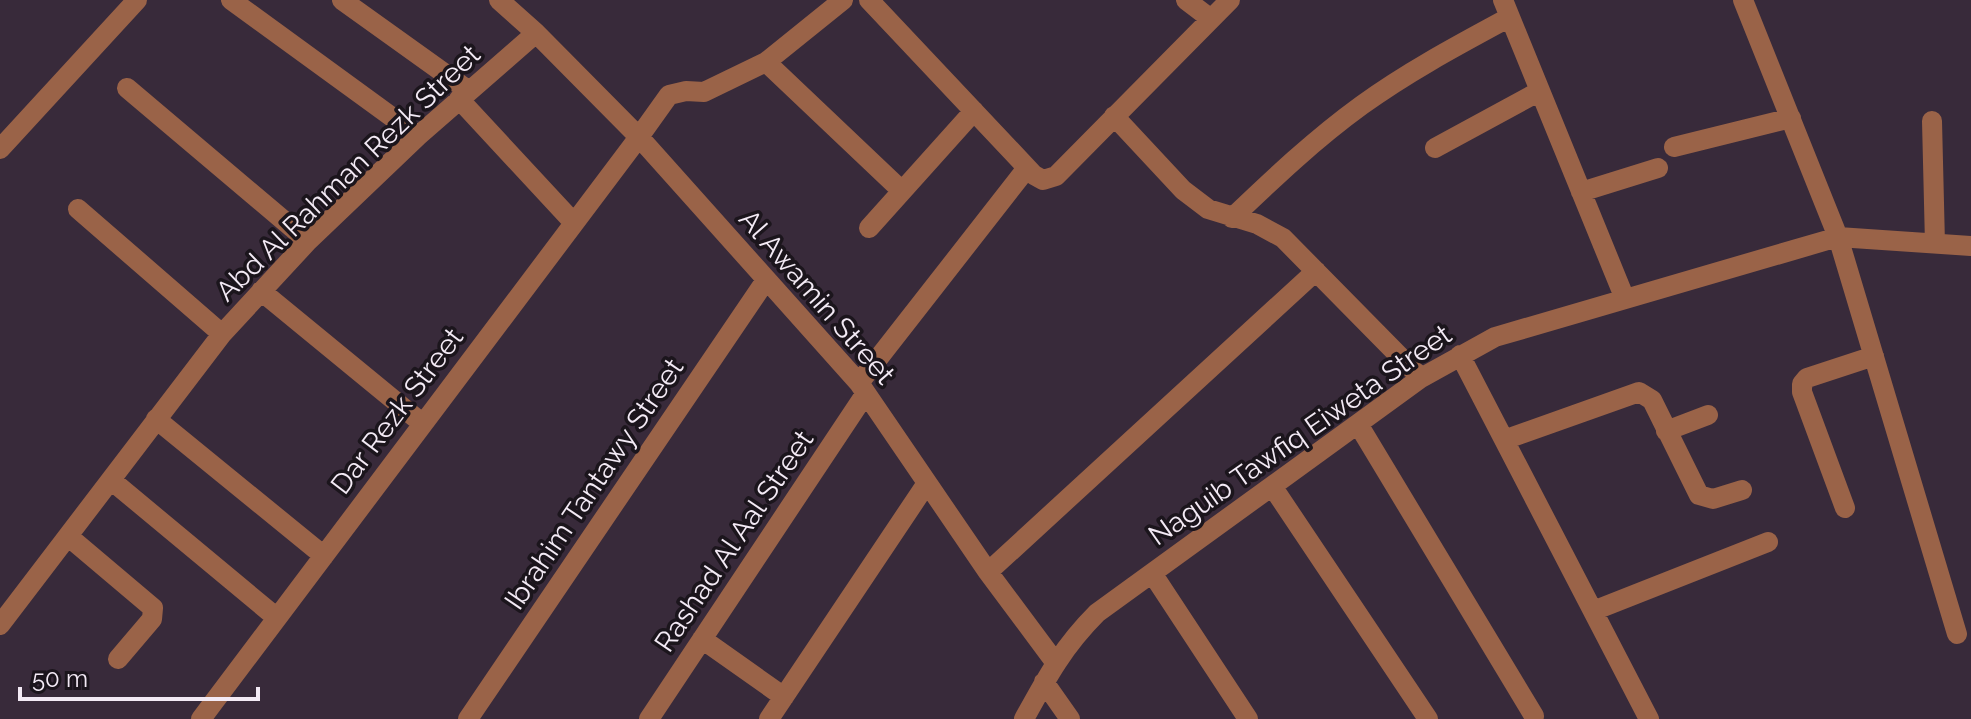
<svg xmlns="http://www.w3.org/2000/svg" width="1971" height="719" font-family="Raleway,sans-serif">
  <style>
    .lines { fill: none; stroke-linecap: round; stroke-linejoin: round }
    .minor { stroke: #9a6348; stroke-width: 20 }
    .labels { text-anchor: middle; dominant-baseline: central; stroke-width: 7; stroke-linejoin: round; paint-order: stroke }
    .street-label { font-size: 28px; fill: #f3eaf5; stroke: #1b151c }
  </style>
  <rect width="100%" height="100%" fill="#382a3a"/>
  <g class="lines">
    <path class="minor" d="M231 0 418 136
      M342 0 469 91
      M499 0 536 33 639 137 859 383 988 572 1055 662
      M869 0 1034 175 1043 180 1056 176 1230 0
      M1186 0 1211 19
      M1503 0 1625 299
      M1743 0 1838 237 1957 634
      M766 62 902 191
      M127 88 308 241
      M459 99 574 223
      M1114 116 1183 190 1208 209 1257 224 1283 238 1421 378
      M1932 121 1935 244
      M1674 147 1791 118
      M1435 148 1540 91
      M0 149 137 0
      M1581 192 1658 168
      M78 209 222 334
      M1232 218C1274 178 1315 139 1362 105 1409 71 1460 44 1510 17
      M869 228 974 111
      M261 291 423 424
      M1460 355 1649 719
      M859 383 1027 168
      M156 419 324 556
      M1358 424 1534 716
      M1666 431 1708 415
      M1504 440 1639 392 1652 400 1699 495 1713 499 1742 490
      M111 480 277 618
      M1272 486 1428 719
      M1845 508 1802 392V384L1807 378 1874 356
      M69 537 153 608 152 619 118 659
      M988 572 1316 271
      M1152 573 1248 719
      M1593 611 1768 542
      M0 625 222 334 308 241 418 136 536 33
      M702 639 784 697
      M1044 682 1070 719
      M201 719 639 137 669 95 686 91 704 92 766 62 843 0
      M468 719 766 280
      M649 719 866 393
      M769 719 927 483
      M1024 719C1047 677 1063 647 1097 613L1421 378 1495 337 1838 237 1971 246"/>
  </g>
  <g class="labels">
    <g class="street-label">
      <text transform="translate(348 173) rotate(-44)">Abd Al Rahman Rezk Street</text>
      <text transform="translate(817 297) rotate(49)">Al Awamin Street</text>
      <text transform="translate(397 411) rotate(-53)">Dar Rezk Street</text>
      <text transform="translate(1300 435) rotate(-35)">Naguib Tawfiq Eiweta Street</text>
      <text transform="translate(594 484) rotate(-56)">Ibrahim Tantawy Street</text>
      <text transform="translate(734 541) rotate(-56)">Rashad Al Aal Street</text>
    </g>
  </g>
  <path d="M20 687v12h238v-12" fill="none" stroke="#f3eaf5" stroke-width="4"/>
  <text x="32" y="687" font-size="24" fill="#f3eaf5" stroke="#1b151c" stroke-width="6" paint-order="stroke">50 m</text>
</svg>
